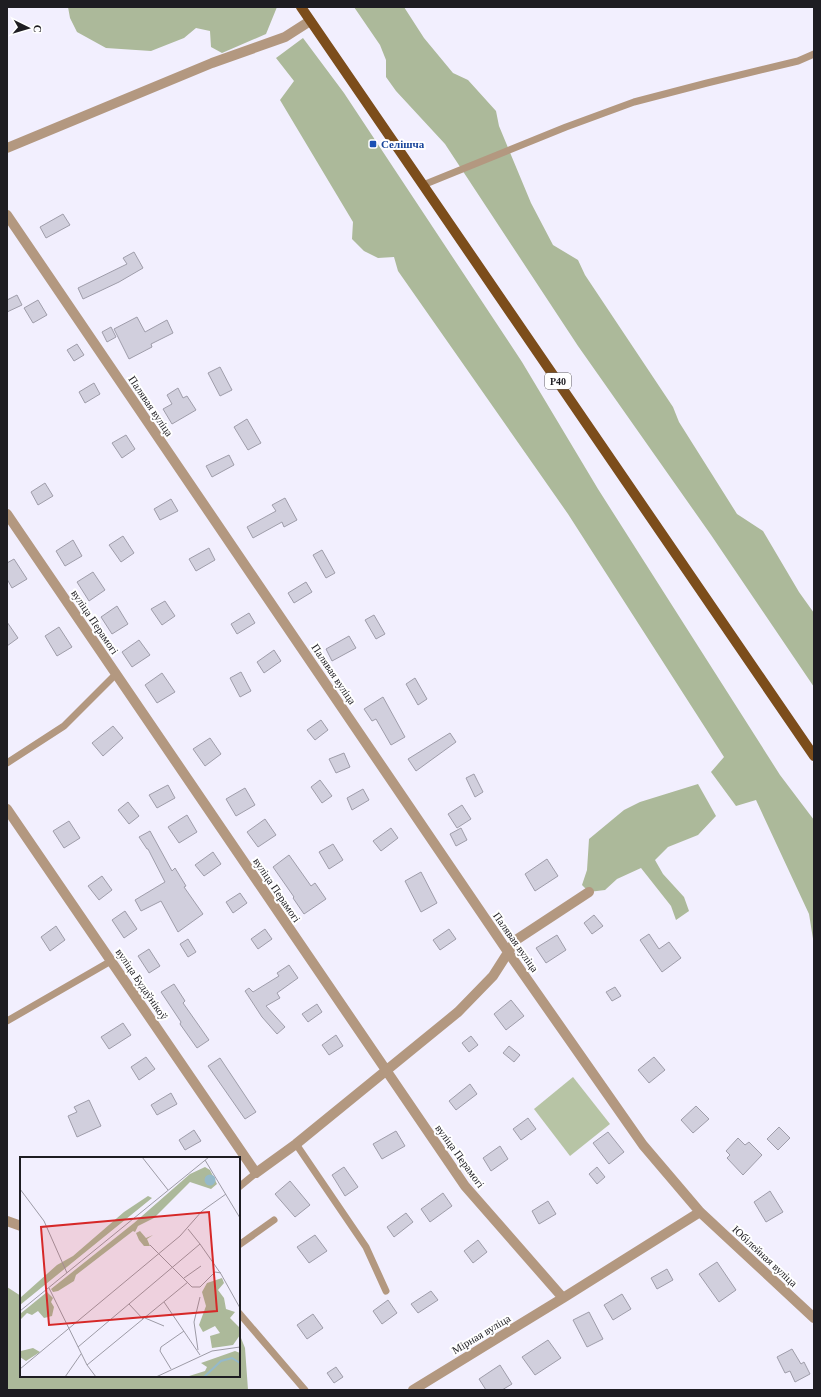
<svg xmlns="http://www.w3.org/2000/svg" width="821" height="1397" font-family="'Times New Roman',serif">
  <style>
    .green { fill: #b7c4a5 }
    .forest { fill: #acb99a }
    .building { fill: #d1cfdd; stroke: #9f9daa }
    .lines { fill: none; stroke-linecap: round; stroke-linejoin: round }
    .lane { stroke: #b39880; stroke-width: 7 }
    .street { stroke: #b39880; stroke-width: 10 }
    .primary { stroke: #7c4d1b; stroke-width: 10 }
    .transit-dot { fill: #1a4fb4; stroke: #fff; stroke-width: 1.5 }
    .labels { text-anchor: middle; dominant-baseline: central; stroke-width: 4; stroke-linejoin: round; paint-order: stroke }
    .shield { fill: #fff; stroke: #626164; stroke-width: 1 }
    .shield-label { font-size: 10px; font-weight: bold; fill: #1e1d22 }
    .transit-label { font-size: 11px; font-weight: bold; fill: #164399; stroke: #fff; text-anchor: start }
    .street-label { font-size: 11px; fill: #1e1d22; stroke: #fff }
    .inset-river { fill: none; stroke: #95b9c9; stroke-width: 2 }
    .inset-road { fill: none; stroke: #9d9ba6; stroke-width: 1 }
    .view { fill: #d62828; fill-opacity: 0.15; stroke: #d62828; stroke-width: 2 }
    .inset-edge { fill: none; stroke: #1e1d22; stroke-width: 2 }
  </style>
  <rect width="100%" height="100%" fill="#f2effe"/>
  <path class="green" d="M573 1077 610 1124 570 1156 534 1109Z"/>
  <path class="forest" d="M68 7H277L266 34 222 53 211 47 210 31 196 28 184 38 151 51 106 48 77 32 70 18Z
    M354 7H404L424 38 453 73 468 80 496 111 499 126 531 203 553 245 578 260 585 275 673 407 679 422 737 514 763 531 799 592 814 613V687L711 535 578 346 445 144 396 91 386 77V60L380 45Z
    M303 38 344 93 522 362 598 489 780 775 814 820V945L809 914 756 800 736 806 711 772 724 757 568 514 398 271 394 257 378 258 364 251 352 239 353 222 280 100 294 81 276 58Z
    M698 784 716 816 698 835 668 847 655 860 663 874 684 897 689 911 676 920 671 906 641 868 617 879 605 890 589 892 582 885 587 870 589 839 624 810 640 802Z
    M7 1287 21 1296V1376H239V1333L245 1348 248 1390H7Z"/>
  <path class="building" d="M63 214 70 225 46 238 40 227Z
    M134 252 143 268 119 282 83 299 78 288 127 264 123 258Z
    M17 295 22 305 7 312V300Z
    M38 300 47 315 33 323 24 308Z
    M137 317 145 332 167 320 173 333 151 344 152 347 129 359 114 329Z
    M111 327 116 337 107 342 102 332Z
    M77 344 84 355 74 361 67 350Z
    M220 367 232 390 220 396 208 373Z
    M94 383 100 394 85 403 79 392Z
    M178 388 183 398 187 396 196 410 172 424 163 409 172 404 167 395Z
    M247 419 261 443 248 450 234 427Z
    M126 435 135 449 122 458 112 443Z
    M229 455 234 465 212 477 206 466Z
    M45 483 53 496 38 505 31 492Z
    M285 498 297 520 284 527 282 522 253 538 247 527 276 511 272 505Z
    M171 499 178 511 160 520 154 509Z
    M123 536 134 553 121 562 109 545Z
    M73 540 82 556 65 566 56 551Z
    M209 548 215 560 196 571 189 559Z
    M322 550 335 573 326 578 313 555Z
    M14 559 27 579 12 588 7 579V563Z
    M93 572 105 590 89 601 77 582Z
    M306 582 312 592 294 603 288 593Z
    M165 601 175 616 162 625 151 609Z
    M117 606 128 624 112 634 101 617Z
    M249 613 255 623 237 634 231 624Z
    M374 615 385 634 376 639 365 620Z
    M7 622 18 638 7 646Z
    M59 627 72 647 57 656 45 636Z
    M349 636 356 648 332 661 326 649Z
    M139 640 150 655 132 667 122 652Z
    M274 650 281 661 264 673 257 662Z
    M241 672 251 691 240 697 230 678Z
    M162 673 175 692 157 703 145 685Z
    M415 678 427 699 418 705 406 684Z
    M383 697 405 737 391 745 376 719 372 721 364 709Z
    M321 720 328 730 315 740 307 730Z
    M113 726 123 738 103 756 92 743Z
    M450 733 456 742 416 771 408 759Z
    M210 738 221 754 205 766 193 749Z
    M344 753 350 767 336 773 329 759Z
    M474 774 483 792 475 797 466 778Z
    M320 780 332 796 322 803 311 787Z
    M168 785 175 798 157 808 149 795Z
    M245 788 255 805 236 816 226 799Z
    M363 789 369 800 352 810 347 798Z
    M128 802 139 816 129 824 118 810Z
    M462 805 471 819 457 828 448 814Z
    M187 815 197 832 179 843 168 827Z
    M265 819 276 835 258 847 247 832Z
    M69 821 80 838 64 848 53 831Z
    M391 828 398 838 381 851 373 841Z
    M461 828 467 840 456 846 450 834Z
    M150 831 172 871 175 868 186 886 184 887 203 914 178 932 161 901 141 911 135 900 165 882 148 849H147L139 837Z
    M333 844 343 860 329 869 319 852Z
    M213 852 221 864 204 876 195 865Z
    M289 855 311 886 315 883 326 899 304 914 293 898 294 897 273 867Z
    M547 859 558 876 535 891 525 874Z
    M421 872 437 903 421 912 405 881Z
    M102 876 112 890 99 900 88 886Z
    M240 893 247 903 233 913 226 902Z
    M125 911 137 929 124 938 112 920Z
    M594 915 603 926 592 934 584 923Z
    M56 926 65 940 50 951 41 937Z
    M265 929 272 939 258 949 251 939Z
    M449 929 456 939 440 950 433 940Z
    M649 934 659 949 669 942 681 958 662 972 640 940Z
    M557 935 566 950 546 963 536 948Z
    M188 939 196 952 188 957 180 944Z
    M149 949 160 966 149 973 138 956Z
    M289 965 298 978 277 993 280 998 266 1006 285 1027 277 1034 262 1017 245 991 249 988 253 992 279 976 277 973Z
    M174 984 185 1001 183 1003 209 1040 197 1048 180 1024 181 1022 161 992Z
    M615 987 621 996 612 1001 606 992Z
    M511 1000 524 1016 506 1030 494 1014Z
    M317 1004 322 1012 308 1022 302 1014Z
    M123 1023 131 1035 109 1049 101 1037Z
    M336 1035 343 1046 329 1055 322 1045Z
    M471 1036 478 1045 469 1052 462 1043Z
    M509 1046 520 1055 514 1062 503 1053Z
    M146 1057 155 1069 139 1080 131 1067Z
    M654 1057 665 1070 649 1083 638 1070Z
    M220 1058 256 1112 245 1119 208 1066Z
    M470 1084 477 1094 456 1110 449 1101Z
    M171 1093 177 1104 157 1115 151 1105Z
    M89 1100 101 1126 77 1137 68 1116 77 1112 74 1107Z
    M696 1106 709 1119 693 1133 681 1120Z
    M528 1118 536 1129 521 1140 513 1129Z
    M779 1127 790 1138 778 1150 767 1139Z
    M194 1130 201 1141 185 1150 179 1140Z
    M396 1131 405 1146 382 1159 373 1144Z
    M608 1132 624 1152 609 1164 593 1143Z
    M738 1138 745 1145 749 1142 762 1155 743 1175 727 1158 730 1155 726 1151Z
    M500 1146 508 1159 491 1171 483 1158Z
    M344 1167 358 1187 345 1196 332 1175Z
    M597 1167 605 1177 597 1184 589 1174Z
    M290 1181 310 1205 295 1217 275 1194Z
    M770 1191 783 1212 766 1222 754 1202Z
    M443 1193 452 1206 430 1222 421 1209Z
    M548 1201 556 1214 539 1224 532 1211Z
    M406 1213 413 1222 394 1237 387 1227Z
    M315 1235 327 1251 309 1263 297 1247Z
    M478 1240 487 1252 473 1263 464 1251Z
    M717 1262 736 1290 719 1302 699 1274Z
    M667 1269 673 1280 657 1289 651 1278Z
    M431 1291 438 1300 418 1313 411 1304Z
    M622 1294 631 1309 613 1320 604 1305Z
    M388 1300 397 1313 382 1324 373 1311Z
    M589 1312 603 1339 587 1347 573 1320Z
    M313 1314 323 1328 307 1339 297 1325Z
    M548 1340 561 1358 535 1375 522 1357Z
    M792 1349 801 1364 804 1362 810 1374 795 1382 790 1371 785 1373 777 1357Z
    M500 1365 512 1384 502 1390H486L479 1379Z
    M336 1367 343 1377 334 1383 327 1373Z"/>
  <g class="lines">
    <path class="lane" d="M423 185 566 127 634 102 707 83 798 61 814 54
      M7 763 64 726 116 674
      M7 1021 111 961
      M296 1144 366 1247 386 1291
      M239 1187 256 1173
      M239 1245 274 1220
      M239 1313 305 1390"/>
    <path class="street" d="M7 148 212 63 285 37 310 21
      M7 215 508 952 643 1145 700 1212 814 1318
      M7 514 465 1186 563 1298 700 1212
      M7 809 256 1173 296 1144 458 1012 493 976 516 940 589 892
      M7 1221 21 1226
      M413 1390 563 1298"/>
    <path class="primary" d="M301 7 423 185 814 756"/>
  </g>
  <rect class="transit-dot" x="369" y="140" width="8" height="8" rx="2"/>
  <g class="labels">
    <rect class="shield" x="545" y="373" width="26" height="16" rx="3"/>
    <g class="shield-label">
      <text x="558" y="381">Р40</text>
    </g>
    <g class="transit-label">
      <text x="381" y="144">Селішча</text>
    </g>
    <g class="street-label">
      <text transform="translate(151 406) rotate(56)">Палявая вуліца</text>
      <text transform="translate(95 622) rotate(56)">вуліца Перамогі</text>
      <text transform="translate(334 674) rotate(56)">Палявая вуліца</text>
      <text transform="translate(277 890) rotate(56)">вуліца Перамогі</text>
      <text transform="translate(516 942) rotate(55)">Палявая вуліца</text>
      <text transform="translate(142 984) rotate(56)">вуліца Будаўнікоў</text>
      <text transform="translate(460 1156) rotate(54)">вуліца Перамогі</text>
      <text transform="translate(765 1256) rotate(43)">Юбілейная вуліца</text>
      <text transform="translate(481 1334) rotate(-31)">Мірная вуліца</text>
    </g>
  </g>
  <g transform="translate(20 1157)">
    <rect width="220" height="220" fill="#f2effe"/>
    <path d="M185 10 190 13 197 27 191 32 170 25 134 61 118 69 115 75 113 74 56 118 54 124 38 134 33 135 31 132 114 66 170 17ZM128 39 132 41 0 148V141L37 108 53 99 104 55ZM120 74 126 81 133 78 127 82 130 89H124L119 83 116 76ZM202 121 204 126 198 133 204 141 206 152 215 155 210 161 220 171V178L213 188 192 191 190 179 200 176 195 169 183 175 179 168 186 149 182 135 187 126ZM27 135 33 141 31 145 34 150 32 159 24 161 18 154 12 158 7 156 0 163V157ZM13 191 20 195 6 204 0 200 1 194ZM215 194 220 196V220H166L185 214 187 210 181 206Z" fill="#acb99a"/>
    <path d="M184.5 23a5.5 5.5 0 1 1 11 0a5.5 5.5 0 1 1-11 0Z" fill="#95b9c9"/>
    <path class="inset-river" d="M184 220 201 204 212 201 220 206"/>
    <path class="inset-road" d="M122 0 148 33M185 3 220 61M0 32 24 64 47 116M180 87 201 117 220 151M130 88 172 130H180L195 115 201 116M164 121 181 109M29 131 67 208 76 220M144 145 180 198M109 147 123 162M0 154 189 0M125 161 144 169M58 190 180 87 168 72M178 193 174 165 180 140M67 208 168 125M0 212 160 79 182 54 206 37M151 212 140 194 141 190 164 174M45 220 61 197M136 220 192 194 220 190"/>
    <path class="view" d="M189 55 197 154 29 168 21 70Z"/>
    <rect width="220" height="220" class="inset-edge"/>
  </g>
  <rect width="821" height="1397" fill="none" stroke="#1e1d22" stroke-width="16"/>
  <g transform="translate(28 28) rotate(95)" stroke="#ffffff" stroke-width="3" paint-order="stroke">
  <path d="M0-3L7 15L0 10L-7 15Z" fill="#1e1d22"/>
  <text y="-6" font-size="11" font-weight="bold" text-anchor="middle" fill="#1e1d22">С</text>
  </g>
</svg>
